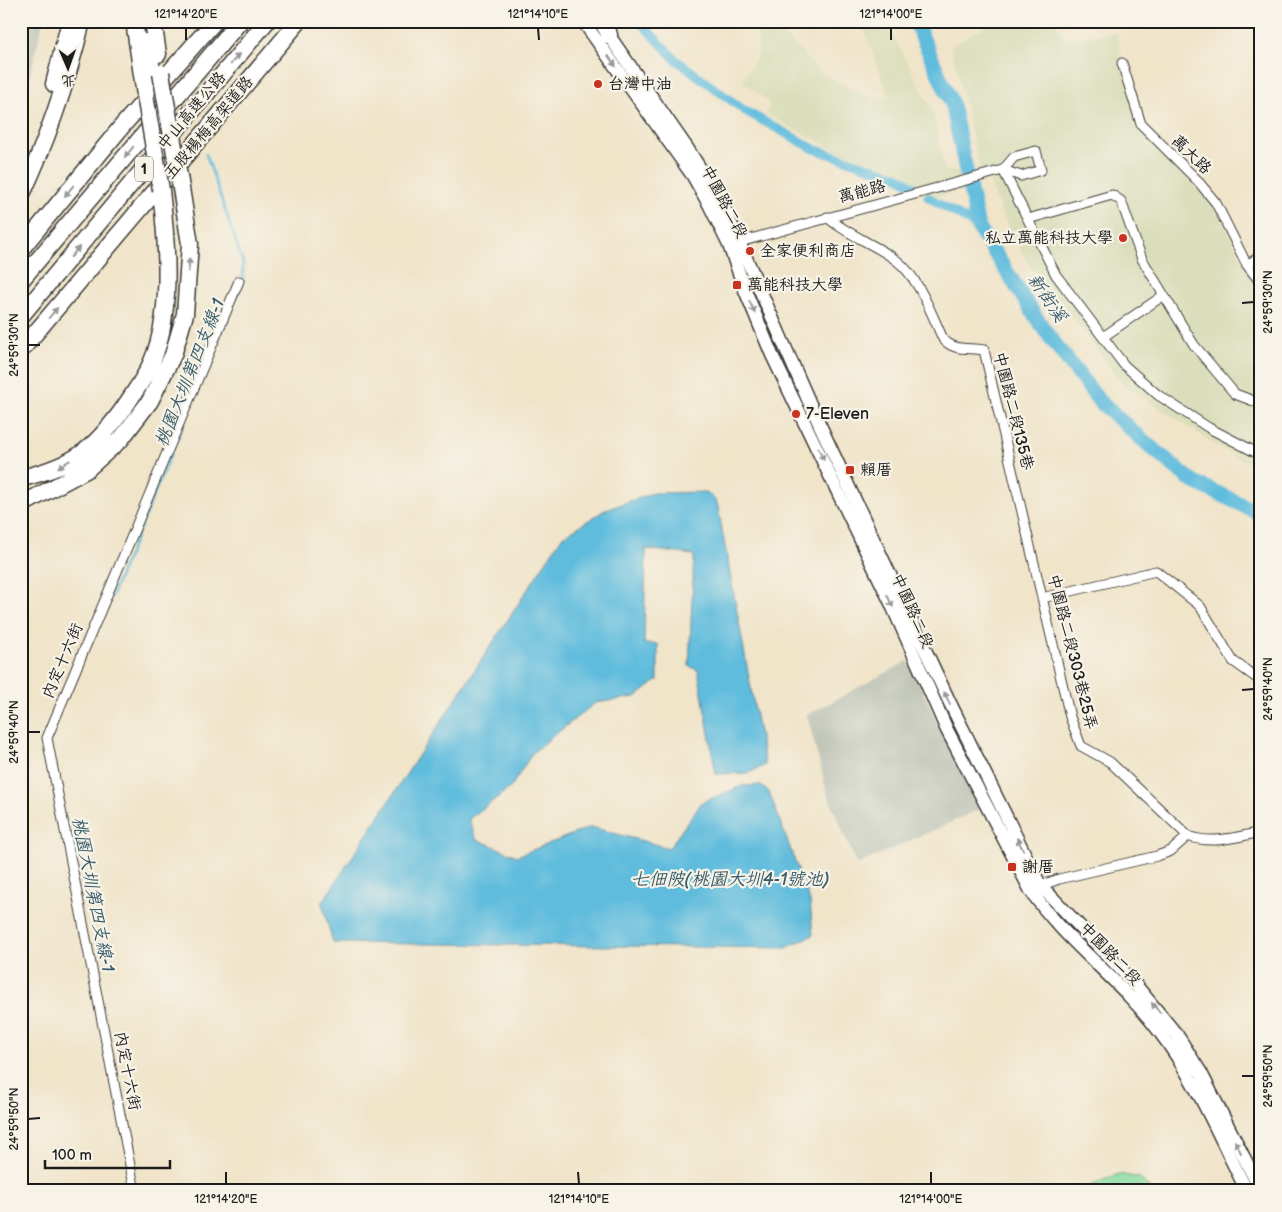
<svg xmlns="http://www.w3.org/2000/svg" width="1282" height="1212" font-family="'Balsamiq Sans','LXGW WenKai TC',sans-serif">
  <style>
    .built { fill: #dbdebc }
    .industrial { fill: #c1c6b9 }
    .green { fill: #84db9f; stroke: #507c5e }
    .water { fill: #5fbcdd; stroke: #3e6c7c }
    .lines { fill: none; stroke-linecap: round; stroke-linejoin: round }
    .stream { stroke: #5fbcdd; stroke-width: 2.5 }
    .canal { stroke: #5fbcdd; stroke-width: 9 }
    .river { stroke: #5fbcdd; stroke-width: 15 }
    .street-casing { stroke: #3c3a36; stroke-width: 11 }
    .secondary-casing { stroke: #3c3a36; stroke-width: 15 }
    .highway-casing { stroke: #3c3a36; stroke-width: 19 }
    .street { stroke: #fff; stroke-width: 9 }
    .secondary { stroke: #fff; stroke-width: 12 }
    .highway { stroke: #fff; stroke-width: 16 }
    .highway-bridge-casing { stroke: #3c3a36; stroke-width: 19; stroke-linecap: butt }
    .highway-bridge { stroke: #fff; stroke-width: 16 }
    .oneway { fill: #999 }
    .ticks { fill: none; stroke: #1c1c1c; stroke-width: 2 }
    .poi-dot { fill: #c8321e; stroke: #f7f3e8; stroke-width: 2 }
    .labels { text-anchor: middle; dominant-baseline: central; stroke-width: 4.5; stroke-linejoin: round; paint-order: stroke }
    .shield { fill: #f7f3e8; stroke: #5e5c59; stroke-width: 1 }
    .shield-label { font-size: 15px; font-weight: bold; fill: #1c1c1c }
    .poi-label { font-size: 16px; fill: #1c1c1c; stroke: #f7f3e8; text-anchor: start }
    .street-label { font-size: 16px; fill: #1c1c1c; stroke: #f7f3e8 }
    .water-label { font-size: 18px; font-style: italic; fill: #375c69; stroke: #f7f3e8 }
    .neatline { fill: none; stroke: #1c1c1c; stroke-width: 2 }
    .ticks-label { font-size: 12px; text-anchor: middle; fill: #1c1c1c }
  </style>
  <rect width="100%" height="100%" fill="#f7f3e8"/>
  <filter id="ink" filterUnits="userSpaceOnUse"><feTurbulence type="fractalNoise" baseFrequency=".02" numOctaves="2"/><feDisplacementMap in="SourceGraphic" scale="10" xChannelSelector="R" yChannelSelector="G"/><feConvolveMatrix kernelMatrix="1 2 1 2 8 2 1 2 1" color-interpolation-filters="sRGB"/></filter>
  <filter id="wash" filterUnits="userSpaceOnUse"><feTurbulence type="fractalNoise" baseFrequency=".0096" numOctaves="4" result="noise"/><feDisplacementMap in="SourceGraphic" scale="20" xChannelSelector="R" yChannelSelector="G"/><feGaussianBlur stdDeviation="1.12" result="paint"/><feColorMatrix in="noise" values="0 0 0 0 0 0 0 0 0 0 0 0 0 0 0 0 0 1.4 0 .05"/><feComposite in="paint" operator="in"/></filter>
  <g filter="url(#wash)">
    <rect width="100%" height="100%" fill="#f0e4c9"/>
    <path class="built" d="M747 21H770L822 73 872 98 889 97 864 30 887 25 933 111 945 171 980 170 951 46 994 21H1055L1065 39 1116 32 1140 132 1213 202 1248 270 1261 288V470L1225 451 1122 383 1068 311 1026 261 1002 214 989 181 931 199 767 115 770 103 742 81 758 55 757 24Z"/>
    <path class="industrial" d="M21 21H43L21 112Z
      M908 661 980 809 857 865 828 796 807 715Z"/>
    <path class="green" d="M1119 1174 1140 1178 1152 1191H1077Z"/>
    <path class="water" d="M707 492 717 502 765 765 749 773 716 774 698 670 689 666 694 555 646 549 644 644H658V680L636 697 595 703 533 752 511 787 469 819 476 839 517 856 591 827 669 848 702 802 742 786 760 785 769 792 810 901 813 935 786 948 333 943 322 903 562 537 605 510 653 493Z"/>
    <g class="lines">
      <path class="stream" d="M206 154 243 263V281
        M111 597 241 286"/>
      <path class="canal" d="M639 21 675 59 745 111 814 149 899 177 914 187
        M928 197 978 227"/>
      <path class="river" d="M915 21 952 104 978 227 1043 328 1099 401 1145 442 1192 481 1261 514"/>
    </g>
  </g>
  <g filter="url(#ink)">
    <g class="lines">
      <defs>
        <path id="street" d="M1122 63 1141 124 1197 180 1216 203 1247 265 1261 283
          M1036 151 1041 170 1021 176 1003 170 1014 157Z
          M1003 170 1056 275 1124 365 1158 395 1209 428 1261 455
          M827 217C849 236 875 244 896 260 918 276 932 315 943 339 955 352 968 347 984 350L1070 717 1081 746 1110 762 1188 836C1211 845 1237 837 1261 832
          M1028 219 1112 195 1121 201 1142 259 1194 345 1235 394 1259 403
          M736 243 1003 170
          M1247 265 1261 256
          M1103 337 1164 295
          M1042 598 1156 571 1200 606 1233 661 1261 681
          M1037 887 1059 879 1157 856 1171 851 1188 836
          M135 1191 47 738 239 281"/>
        <path id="secondary" d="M583 21 693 176 710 206 729 245 745 290 772 355 891 603 947 730 1031 891C1067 943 1121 980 1159 1031 1196 1079 1219 1137 1247 1191
          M603 27 687 148 722 203 810 404 950 703 1040 885 1134 983 1177 1035 1201 1073 1261 1191"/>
        <path id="highway" d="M134 21 145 95
          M153 21 158 54
          M605 21 609 35
          M147 42 155 87
          M54 84 70 21
          M21 196C48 139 67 82 82 21
          M21 249 123 125 215 21
          M21 280 240 21
          M21 316 267 21
          M21 350 299 21
          M21 476 26 477C73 465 92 451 121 412 130 399 140 385 148 370 174 320 167 244 161 190
          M21 505 86 470 121 439 150 401 173 355 185 314 190 244 180 182"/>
      </defs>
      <use href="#street" class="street-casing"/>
      <use href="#secondary" class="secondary-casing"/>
      <use href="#highway" class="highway-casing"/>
      <use href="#street" class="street"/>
      <use href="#secondary" class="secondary"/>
      <use href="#highway" class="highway"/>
      <defs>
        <path id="highway-bridge" d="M161 73 180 182
          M145 95 161 190"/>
      </defs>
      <use href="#highway-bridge" class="highway-bridge-casing"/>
      <use href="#highway-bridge" class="highway-bridge"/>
    </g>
    <defs><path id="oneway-solid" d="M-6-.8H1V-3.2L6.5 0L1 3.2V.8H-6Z" transform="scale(1.25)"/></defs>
    <g class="oneway">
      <use href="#oneway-solid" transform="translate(235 59) rotate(-50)"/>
      <use href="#oneway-solid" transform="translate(612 61) rotate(55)"/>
      <use href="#oneway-solid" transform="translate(129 152) rotate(130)"/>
      <use href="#oneway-solid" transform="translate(69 191) rotate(129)"/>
      <use href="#oneway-solid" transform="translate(75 252) rotate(-50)"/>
      <use href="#oneway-solid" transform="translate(189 265) rotate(-86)"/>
      <use href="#oneway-solid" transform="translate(752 307) rotate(67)"/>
      <use href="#oneway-solid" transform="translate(53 313) rotate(-49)"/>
      <use href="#oneway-solid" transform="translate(821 454) rotate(65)"/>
      <use href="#oneway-solid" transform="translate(64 464) rotate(149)"/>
      <use href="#oneway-solid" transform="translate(890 601) rotate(65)"/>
      <use href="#oneway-solid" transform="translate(947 698) rotate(-115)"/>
      <use href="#oneway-solid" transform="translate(1020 844) rotate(-117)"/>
      <use href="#oneway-solid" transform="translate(1156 1008) rotate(-131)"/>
      <use href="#oneway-solid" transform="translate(1238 1147) rotate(-117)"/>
    </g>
  </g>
  <path class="ticks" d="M186 28V40M538 28 539 40M891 28V40M1242 303 1254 302M28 345H40M1242 690 1254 689M28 732H40M1242 1076H1254M28 1119 40 1118M226 1172V1184M578 1172 579 1184M931 1172V1184"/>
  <g class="poi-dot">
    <circle cx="598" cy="84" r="5"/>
    <circle cx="1123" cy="238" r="5"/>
    <circle cx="750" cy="251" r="5"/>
    <rect x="732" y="280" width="10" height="10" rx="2.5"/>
    <circle cx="796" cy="414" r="5"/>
    <rect x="845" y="465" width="10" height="10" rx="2.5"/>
    <rect x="1007" y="862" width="10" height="10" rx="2.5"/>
  </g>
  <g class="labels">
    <rect class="shield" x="135" y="156.5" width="18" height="25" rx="4"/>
    <g class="shield-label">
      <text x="144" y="169">1</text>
    </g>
    <g class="poi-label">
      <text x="608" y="84">台灣中油</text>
      <text x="1113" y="238" text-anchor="end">私立萬能科技大學</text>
      <text x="760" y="251">全家便利商店</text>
      <text x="747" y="285">萬能科技大學</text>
      <text x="806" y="414">7-Eleven</text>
      <text x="860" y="470">賴厝</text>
      <text x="1022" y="867">謝厝</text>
    </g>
    <g class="street-label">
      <text transform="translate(192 111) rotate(-50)">中山高速公路</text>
      <text transform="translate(209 128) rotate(-50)">五股楊梅高架道路</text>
      <text transform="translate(1191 155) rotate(44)">萬大路</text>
      <text transform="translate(862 192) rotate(-15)">萬能路</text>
      <text transform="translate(724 202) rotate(62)">中園路二段</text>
      <text transform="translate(1013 411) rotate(76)">中園路二段135巷</text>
      <text transform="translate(912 611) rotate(66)">中園路二段</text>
      <text transform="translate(1072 652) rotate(76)">中園路二段303巷25弄</text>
      <text transform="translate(63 661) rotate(-67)">內定十六街</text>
      <text transform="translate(1110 954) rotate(46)">中園路二段</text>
      <text transform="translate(127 1071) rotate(79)">內定十六街</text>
    </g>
    <g class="water-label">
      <text transform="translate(1047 298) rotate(56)">新街溪</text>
      <text transform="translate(190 373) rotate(-68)">桃園大圳第四支線-1</text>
      <text x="730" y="879">七佃陂(桃園大圳4-1號池)</text>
      <text transform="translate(93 894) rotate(79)">桃園大圳第四支線-1</text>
    </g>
  </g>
  <rect width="1282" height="1212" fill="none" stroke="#f7f3e8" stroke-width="55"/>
  <g transform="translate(68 68) rotate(178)" stroke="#f7f3e8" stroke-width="4" paint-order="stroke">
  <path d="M0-4L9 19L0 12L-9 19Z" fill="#1c1c1c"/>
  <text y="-8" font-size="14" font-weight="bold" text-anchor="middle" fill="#1c1c1c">北</text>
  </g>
  <path d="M45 1160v8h125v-8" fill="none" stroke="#1c1c1c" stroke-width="2.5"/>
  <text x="52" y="1160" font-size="15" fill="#1c1c1c" stroke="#f7f3e8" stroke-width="4" paint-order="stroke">100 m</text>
  <rect x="28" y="28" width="1226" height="1156" class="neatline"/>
  <g class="ticks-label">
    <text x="186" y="18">121°14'20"E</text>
    <text x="538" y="18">121°14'10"E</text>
    <text x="891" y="18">121°14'00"E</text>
    <text transform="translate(1268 302) rotate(-90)" y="4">24°59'30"N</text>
    <text transform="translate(14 345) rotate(-90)" y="4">24°59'30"N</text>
    <text transform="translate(1268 689) rotate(-90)" y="4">24°59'40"N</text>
    <text transform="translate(14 732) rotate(-90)" y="4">24°59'40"N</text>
    <text transform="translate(1268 1076) rotate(-90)" y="4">24°59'50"N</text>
    <text transform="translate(14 1119) rotate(-90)" y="4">24°59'50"N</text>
    <text x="226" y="1203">121°14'20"E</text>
    <text x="579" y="1203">121°14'10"E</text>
    <text x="931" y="1203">121°14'00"E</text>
  </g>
</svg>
